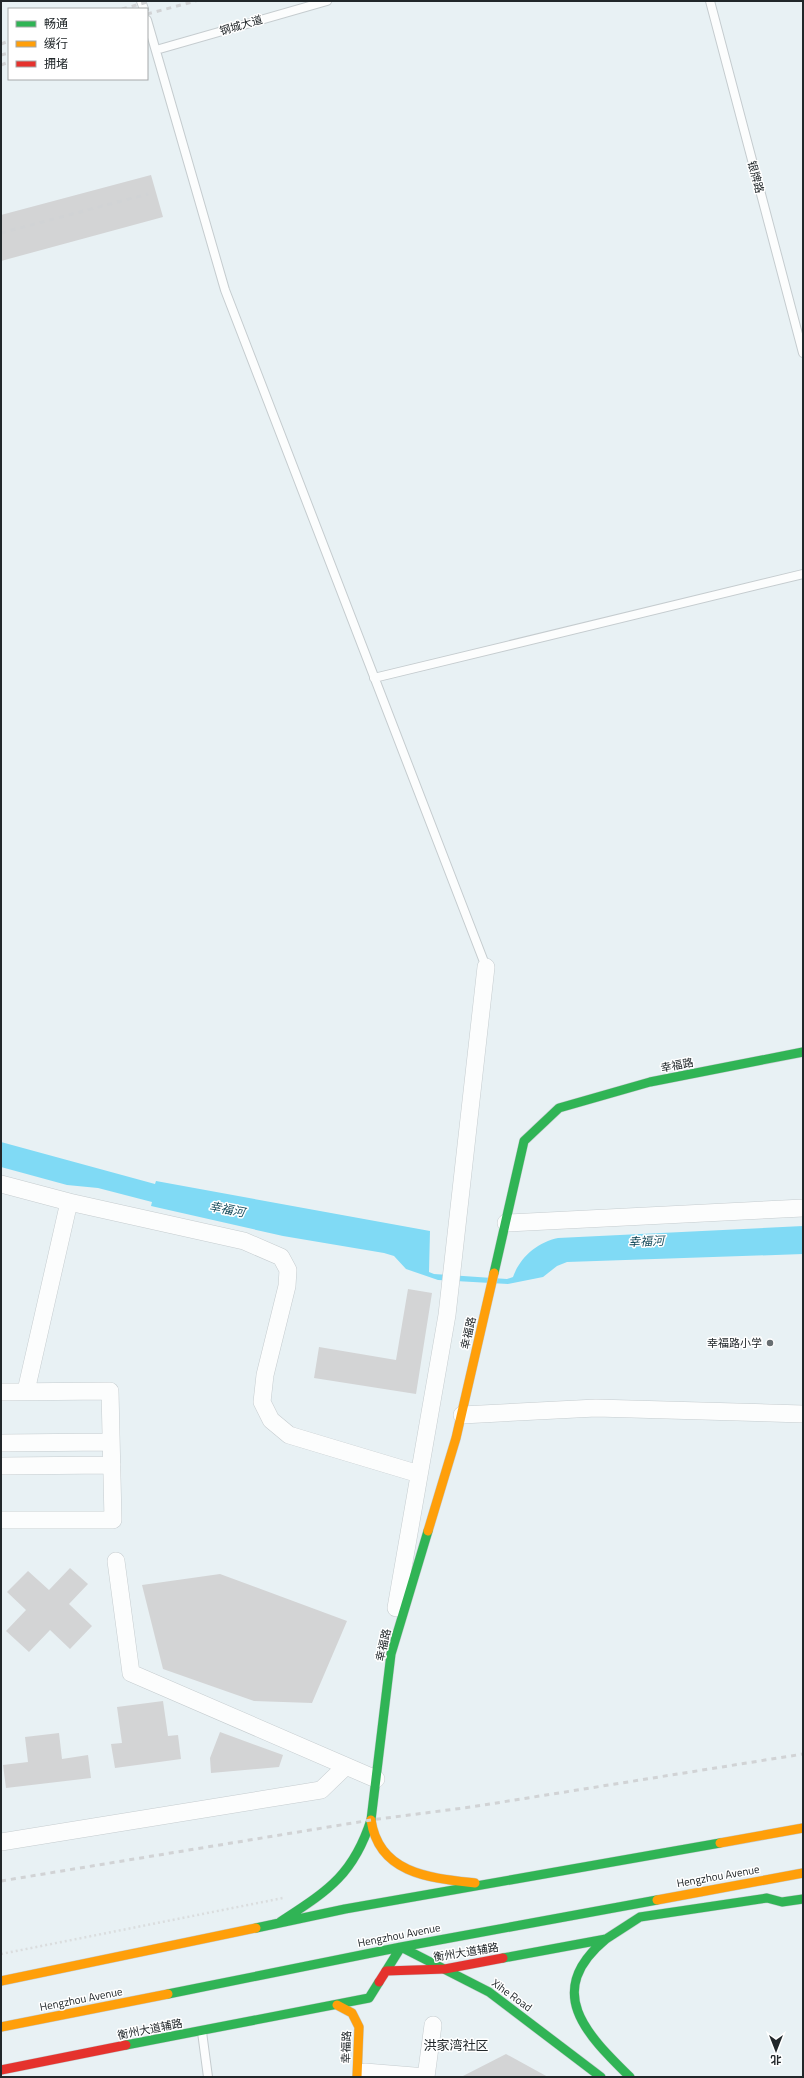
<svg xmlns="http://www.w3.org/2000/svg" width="804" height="2078" font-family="'Titillium Web','Noto Sans SC',sans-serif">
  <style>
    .water { fill: #80daf5 }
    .building { fill: #d3d4d5 }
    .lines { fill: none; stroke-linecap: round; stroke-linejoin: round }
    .lane-casing { stroke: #c5cccf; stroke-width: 10 }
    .street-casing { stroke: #c5cccf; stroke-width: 18 }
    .fast-casing { stroke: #c5cccf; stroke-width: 10 }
    .slow-casing { stroke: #c5cccf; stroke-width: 10 }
    .jam-casing { stroke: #c5cccf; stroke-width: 10 }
    .path { stroke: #daddde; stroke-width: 2.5; stroke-dasharray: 2 3; stroke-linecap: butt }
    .lane { stroke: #fcfdfd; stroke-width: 8 }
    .street { stroke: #fcfdfd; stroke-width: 17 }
    .fast { stroke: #30b455; stroke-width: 9 }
    .slow { stroke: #ff9f0a; stroke-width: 9 }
    .jam { stroke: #e5322d; stroke-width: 9 }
    .rail { stroke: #d1d3d5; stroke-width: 3; stroke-dasharray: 5 5; stroke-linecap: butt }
    .poi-dot { fill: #676e71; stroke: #fff; stroke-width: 1.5 }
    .labels { text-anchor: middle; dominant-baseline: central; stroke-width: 3; stroke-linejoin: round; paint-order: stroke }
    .street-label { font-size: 11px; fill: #21272a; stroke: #fff }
    .poi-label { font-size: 11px; fill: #21272a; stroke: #fff; text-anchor: end }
    .water-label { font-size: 12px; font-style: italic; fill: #174c5c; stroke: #fff }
    .quarter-label { font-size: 13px; fill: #21272a; stroke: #fff }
  </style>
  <rect width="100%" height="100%" fill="#e8f1f4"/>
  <path class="water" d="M1 1142 155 1184 156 1181 430 1231 429 1272 434 1274 507 1279 513 1277C520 1257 538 1242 558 1238L803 1226V1254L567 1262 557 1266 543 1277 508 1284 438 1280 406 1269 394 1256 384 1253 283 1236 151 1206 152 1202 98 1188 67 1185 1 1167Z"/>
  <path class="building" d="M151 175 163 217 1 261V215Z
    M408 1289 432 1293 416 1394 314 1378 319 1347 396 1360Z
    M70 1568 88 1584 69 1604 92 1626 70 1649 50 1630 29 1652 6 1631 26 1610 7 1592 28 1571 49 1590Z
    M220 1574 347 1621 312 1703 254 1701 163 1669 142 1585Z
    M163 1701 168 1736 178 1735 181 1759 115 1768 111 1744 122 1743 117 1707Z
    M220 1732 283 1755 279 1767 211 1773 210 1758Z
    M59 1733 62 1759 88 1755 91 1778 6 1788 3 1765 28 1762 25 1737Z
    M506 2054 548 2077H461Z"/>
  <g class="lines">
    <defs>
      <path id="lane" d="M141 1 144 9
        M710 1 803 353
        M147 20 225 290 486 967
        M156 50 327 1
        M374 678 803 574
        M202 2032 208 2077"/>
      <path id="street" d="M1 1184 69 1202 244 1241 281 1257 288 1270 287 1286 265 1375 262 1402 271 1420 289 1435 419 1474
        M506 1223 803 1208
        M26 1391 69 1202
        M1 1392 110 1391 113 1520H1
        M462 1415 596 1408 803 1414
        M1 1443 111 1442
        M1 1466 112 1465
        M116 1561 131 1673 376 1779
        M396 1608 447 1315 486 967
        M1 1842 321 1790 346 1766
        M365 2072 426 2077
        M426 2077 433 2025"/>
      <path id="fast" d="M494 1273 524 1141 559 1108 650 1082 803 1052
        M280 1922C327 1891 353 1876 371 1820L391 1654 428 1531
        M256 1928 345 1909 720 1843
        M606 1939C543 1991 586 2034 630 2077
        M401 1947 489 1992 601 2077
        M503 1958 606 1939 640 1917 767 1898 782 1902 803 1899
        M386 1971 401 1947
        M168 1994 401 1947 657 1900
        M126 2045 369 1998 379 1982"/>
      <path id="slow" d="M428 1531 456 1438 494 1273
        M371 1820C379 1874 430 1878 475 1883
        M720 1843 803 1828
        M657 1900 803 1873
        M1 1981 256 1928
        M337 2005 352 2013 359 2027 357 2077
        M1 2027 168 1994"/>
      <path id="jam" d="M379 1982 386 1971 445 1969 503 1958
        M1 2070 126 2045"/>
    </defs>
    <use href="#lane" class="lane-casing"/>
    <use href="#street" class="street-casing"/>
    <use href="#fast" class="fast-casing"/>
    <use href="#slow" class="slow-casing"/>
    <use href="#jam" class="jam-casing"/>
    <path class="path" d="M1 1954 283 1898"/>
    <use href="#lane" class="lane"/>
    <use href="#street" class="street"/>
    <use href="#fast" class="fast"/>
    <use href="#slow" class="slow"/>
    <use href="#jam" class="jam"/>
    <path class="rail" d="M122 9 151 1
      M147 14 196 1
      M1 44 9 41
      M1 55 9 53
      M1 65 9 62
      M1 233 148 194
      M1 1881 371 1820 471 1807 803 1754"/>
  </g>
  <circle class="poi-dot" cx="770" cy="1343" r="4"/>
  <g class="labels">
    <g class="street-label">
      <text transform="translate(241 25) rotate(-16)">钢城大道</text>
      <text transform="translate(756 177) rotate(75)">银牌路</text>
      <text transform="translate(677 1065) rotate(-11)">幸福路</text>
      <text transform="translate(468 1333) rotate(-77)">幸福路</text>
      <text transform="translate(383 1645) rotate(-77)">幸福路</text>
      <text transform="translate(718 1876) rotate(-10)">Hengzhou Avenue</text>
      <text transform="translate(399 1935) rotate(-11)">Hengzhou Avenue</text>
      <text transform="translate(466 1952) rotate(-9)">衡州大道辅路</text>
      <text transform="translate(512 1995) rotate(36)">Xihe Road</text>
      <text transform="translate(81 1999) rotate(-11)">Hengzhou Avenue</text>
      <text transform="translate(150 2029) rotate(-11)">衡州大道辅路</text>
      <text transform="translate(346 2047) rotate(-88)">幸福路</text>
    </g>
    <g class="poi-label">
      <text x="762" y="1343">幸福路小学</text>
    </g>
    <g class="water-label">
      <text transform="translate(227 1209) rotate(11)">幸福河</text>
      <text transform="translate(646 1241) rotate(-2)">幸福河</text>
    </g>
    <g class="quarter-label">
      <text x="456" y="2045">洪家湾社区</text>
    </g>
  </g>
  <rect width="804" height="2078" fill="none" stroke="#21272a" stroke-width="4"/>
  <rect x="8" y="8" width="140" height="72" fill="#ffffff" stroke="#a6a9aa"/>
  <rect x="16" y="21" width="20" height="6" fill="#30b455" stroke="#a6a9aa"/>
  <text x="44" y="28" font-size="12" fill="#21272a">畅通</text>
  <rect x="16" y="41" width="20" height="6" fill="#ff9f0a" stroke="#a6a9aa"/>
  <text x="44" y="48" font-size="12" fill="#21272a">缓行</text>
  <rect x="16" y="61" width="20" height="6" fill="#e5322d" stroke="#a6a9aa"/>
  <text x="44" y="68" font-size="12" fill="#21272a">拥堵</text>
  <g transform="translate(776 2050) rotate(180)" stroke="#ffffff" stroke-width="3" paint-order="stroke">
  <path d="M0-3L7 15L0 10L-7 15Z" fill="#21272a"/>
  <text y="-6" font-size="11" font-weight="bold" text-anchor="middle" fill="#21272a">北</text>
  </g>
</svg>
